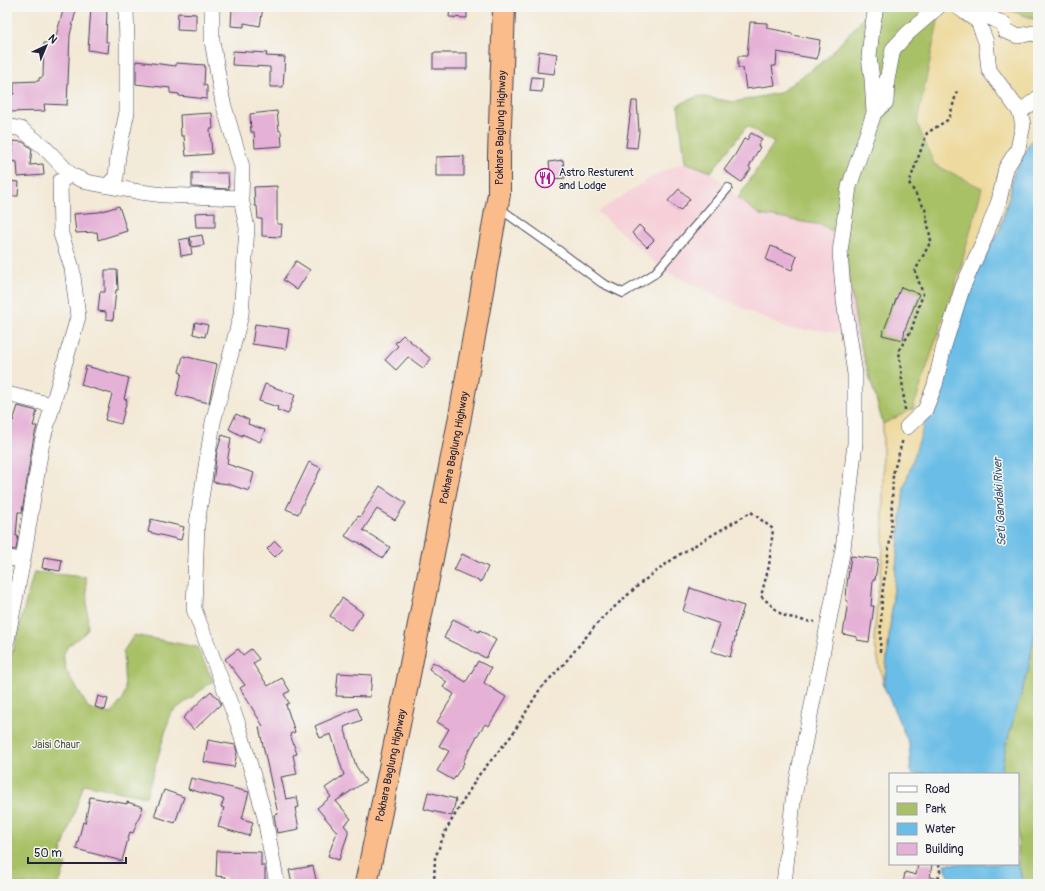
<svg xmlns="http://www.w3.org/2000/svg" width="1045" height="891" font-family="Pangolin,sans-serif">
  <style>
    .built { fill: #f6cfd8 }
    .green { fill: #a9c166; stroke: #667250 }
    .sand { fill: #eeda9e; stroke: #887e6c }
    .water { fill: #6abde6; stroke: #467090 }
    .building { fill: #e5b1d6 }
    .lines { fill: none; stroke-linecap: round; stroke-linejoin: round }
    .lane-casing { stroke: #414052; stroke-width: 10 }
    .street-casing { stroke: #414052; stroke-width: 16 }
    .highway-casing { stroke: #414052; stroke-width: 24 }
    .path { stroke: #414052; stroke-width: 2.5; stroke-dasharray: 3 3; stroke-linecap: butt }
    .lane { stroke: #fff; stroke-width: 8 }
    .street { stroke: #fff; stroke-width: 15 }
    .highway { stroke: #f9bc8a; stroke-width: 22 }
    .labels { text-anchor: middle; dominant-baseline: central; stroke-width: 3; stroke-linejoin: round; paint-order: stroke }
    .street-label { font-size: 11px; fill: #22223b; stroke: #f6f6f2 }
    .poi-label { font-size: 11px; fill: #22223b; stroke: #f6f6f2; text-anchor: start }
    .park-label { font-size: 11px; fill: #515a4a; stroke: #f6f6f2 }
    .water-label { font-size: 12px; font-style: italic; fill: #3b5877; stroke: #f6f6f2 }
  </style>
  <rect width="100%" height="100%" fill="#f6f6f2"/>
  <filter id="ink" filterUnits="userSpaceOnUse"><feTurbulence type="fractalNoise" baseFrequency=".025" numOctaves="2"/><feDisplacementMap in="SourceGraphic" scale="8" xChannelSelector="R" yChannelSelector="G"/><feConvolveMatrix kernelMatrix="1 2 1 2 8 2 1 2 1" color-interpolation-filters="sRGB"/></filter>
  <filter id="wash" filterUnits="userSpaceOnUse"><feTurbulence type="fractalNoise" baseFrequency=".012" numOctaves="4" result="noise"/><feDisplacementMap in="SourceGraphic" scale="16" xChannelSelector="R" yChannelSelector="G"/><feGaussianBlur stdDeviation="0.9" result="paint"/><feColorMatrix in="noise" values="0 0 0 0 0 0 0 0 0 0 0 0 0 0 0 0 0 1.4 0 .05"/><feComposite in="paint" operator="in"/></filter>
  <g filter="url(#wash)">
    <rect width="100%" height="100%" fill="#f3e9d6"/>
    <path class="built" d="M685 162 711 172 738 198 760 215 822 225 843 237 858 336 820 330 788 329 723 299 663 270 598 212 653 176Z"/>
    <path class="green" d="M869 7H941L934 164 983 188 958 277 942 322 913 409 883 424 858 336 843 237 822 225 760 215 738 198 774 143 747 126 711 172 685 162 678 105 698 96 734 102 779 93 826 59 868 13Z
      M1002 7H1038V21L1035 19Z
      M34 572 86 577 88 628 85 633 68 646 63 655 66 670 89 709 111 714 122 700 125 690 123 652 134 635 197 647 213 681 171 713 146 797 84 784 61 852 66 865 59 884H7V672Z
      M1038 615V884H1023L1018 862V774H1001L1006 744 1028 671Z"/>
    <path class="sand" d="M941 7H1002L1038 21V129L1019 163 1013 175 1010 194 1002 220 1000 229 980 263 904 488 884 687 874 640 877 600 883 553V424L913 409 942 322 958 277 982 188 934 164 917 123Z"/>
    <path class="water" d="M1038 129V615L1028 671 1006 744 1001 774H911L909 744 884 687 904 488 957 321 980 263 1000 229 1002 220 1010 194 1013 175 1019 163Z
      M1018 862 1023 884H952L944 864H1018Z"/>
    <g id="blocks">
      <path class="building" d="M64 7 76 10 70 35 67 105 44 104 45 111 7 112V94H14V82L39 81V78L43 77 44 43H54Z
        M91 7H107L106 42H109L108 53 88 50Z
        M232 7H263L260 26 244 23V27L231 26Z
        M450 7H467V18L449 17Z
        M178 13 196 14V31L177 30Z
        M750 22 767 23V28L792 33V35L820 40 817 59 777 52 776 66H772L775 85 746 89 743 68H738V56H747Z
        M233 51 267 53 266 56 285 57 283 87H270V67L232 65Z
        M539 51 557 54 554 74 537 72Z
        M433 53H467V69H433Z
        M136 61 176 66V63L205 65 204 85 207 86V99L179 96V94L170 93V88L136 84Z
        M532 77 543 78 542 92 530 91Z
        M632 101H637L639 132 637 148 626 147Z
        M277 111 279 131H281L282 146 255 148 254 132H251L250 114Z
        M212 113 213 129H210L212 154 186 156 184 136H181L180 115Z
        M751 133 762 139 758 146 760 147 749 167 751 169 741 182 724 170 735 155 744 139 747 140Z
        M13 141 23 142 32 149 30 165 43 164 44 175 18 177 17 162 11 161Z
        M464 156V176H436V157Z
        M563 160 565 178 551 179 549 162Z
        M192 173H228L229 189 192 187Z
        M7 181 19 182 18 196H7Z
        M277 186V224H282L281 237 262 236V219H258L257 206H255L254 187Z
        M679 189 690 199 680 211 668 201Z
        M119 206 127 231 98 240 97 232 76 233 74 214 99 212Z
        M215 212V227H196L195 213Z
        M639 225 654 240 647 247 632 233Z
        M202 235 204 245 192 247 190 237Z
        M189 238 192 254 181 256 179 240Z
        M771 246 797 256 792 270 766 260Z
        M296 261 310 270 297 290 283 280Z
        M105 270H117L118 290H116L113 320 106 319V312L98 311 100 292H105Z
        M901 287 919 294 905 329 903 340 882 335Z
        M195 322 208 325 205 337 193 334Z
        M255 324 289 329 286 349 252 344Z
        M403 335 431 359 423 368 408 357 396 370 385 360 398 346 395 343Z
        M183 356 217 364 209 403 176 395 182 373 179 372Z
        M86 366 129 378 124 399 127 400 121 424 105 420 112 394 81 385Z
        M265 384 295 395 288 414 277 410 278 407 259 401Z
        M18 406 37 411 33 426H37L33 441 22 512H18L16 536H18L16 550 7 549V420L13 421Z
        M236 414 249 420 248 424 265 430 260 442 242 434V436L229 429Z
        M222 435 231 438 227 464 254 473 249 491 228 484 213 482 217 452Z
        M309 462 321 468 298 514 286 509Z
        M380 486 406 503 395 520 377 509 363 530 390 547 383 558 356 541 355 542 345 536 358 516 360 517Z
        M151 519 184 527 181 540 148 532Z
        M275 541 283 549 275 557 267 549Z
        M462 554 488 567 481 582 454 570Z
        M851 556 878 559 875 580H873L871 606H874L869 642 857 640V637L843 634 848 601H846L847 584Z
        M44 557 62 560 60 571 42 568Z
        M690 588 744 606 735 634 736 635 730 657 711 651 720 624 683 611Z
        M342 598 363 613 351 631 330 616Z
        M453 619 479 632 480 630 496 640 486 658 444 638Z
        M238 649 243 655 251 649 259 659 253 664 268 686 282 678 290 691 284 694 289 703 286 705 295 732 290 734 297 754 293 755 297 774 281 777 286 799 297 797 299 807 295 808 299 829 277 833 274 815 278 814 259 727 263 726 240 688 245 685 225 659Z
        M478 661 491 668 484 683 506 697 489 726 485 724 477 736 463 762 464 763 453 780 437 771 449 751 439 746 449 729 437 722 454 694 443 687 447 682 429 669 433 662 466 682Z
        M338 673 372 675 370 697 336 696Z
        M211 691 219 700 221 704 194 730 183 718Z
        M98 696 108 699 105 710 95 707Z
        M357 708 362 720 344 727 356 766 366 781 336 801 351 819 344 825 348 830V834L339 860 328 856 337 832 317 808 331 797 325 788 344 775 331 734 320 738 315 726Z
        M208 740 235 745 237 752 234 767 204 762Z
        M191 778 249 792 242 819 253 822 249 836 218 827 224 808 221 807 224 799 188 789Z
        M164 790 184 797 175 823 154 816Z
        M428 792 456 799 452 816 424 809Z
        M90 797 127 804V802L143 807 133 833 130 832 122 861 76 849 83 822 85 823Z
        M217 851 261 852V866H265V884H225L226 877 216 876Z
        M918 864H932L930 877 939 879 938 884H903L905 872 916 875Z
        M313 866 317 884H292L289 870Z"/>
    </g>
  </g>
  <g filter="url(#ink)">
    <use href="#blocks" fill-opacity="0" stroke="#414052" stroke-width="1"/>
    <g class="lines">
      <defs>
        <path id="lane" d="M499 208 558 250 602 283 623 293 654 274 728 188"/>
        <path id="street" d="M212 7V41L223 103 242 167 241 198 247 228 241 315 213 422 197 524 194 609 238 724 264 813 277 884
          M978 21 987 16 1004 24 1005 31 1018 36 1033 33 1038 35
          M1020 112 1038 98
          M874 113 886 102 887 80 893 49 908 33 938 7
          M7 126 21 129 44 147 71 175 87 182 140 192 164 195 241 198
          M107 186 116 177 118 155 127 112V44L126 7
          M7 394 52 405
          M907 427 925 410 935 385 944 346 963 286 984 240 999 201 1006 168 1018 149 1023 125 1020 112 989 70 986 42 978 21 958 7
          M7 558 23 560
          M7 640 23 560 42 442 78 317 72 268 61 234 60 181 71 175
          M784 884 793 801 843 549 855 443V374L844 301 840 252 849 187 874 113 872 79 869 57 872 29 876 7"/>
        <g id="highway">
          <path id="s1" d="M366 884 404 700 459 422 499 194V155L504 7"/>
        </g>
      </defs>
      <use href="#lane" class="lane-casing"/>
      <use href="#street" class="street-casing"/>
      <use href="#highway" class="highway-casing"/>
      <path class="path" d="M905 410 899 350 911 331 923 294 915 271 931 241 925 209 909 183 927 133 949 119 957 91
        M880 652 882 595 891 534 893 474 903 439
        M434 884 435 858 446 830 478 776 512 735 540 689 563 665 600 620 642 582 677 556 751 512 773 529 769 566 761 596 782 615 805 621 815 622
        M937 884 940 871 939 864"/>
      <use href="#lane" class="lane"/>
      <use href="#street" class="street"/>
      <use href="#highway" class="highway"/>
    </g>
  </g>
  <defs>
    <symbol id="restaurant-ring" viewBox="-11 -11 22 22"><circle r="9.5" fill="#f6f6f2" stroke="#b5179e" stroke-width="1.5"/><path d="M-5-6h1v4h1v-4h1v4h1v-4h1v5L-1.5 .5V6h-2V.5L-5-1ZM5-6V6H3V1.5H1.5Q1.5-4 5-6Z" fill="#b5179e"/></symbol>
  </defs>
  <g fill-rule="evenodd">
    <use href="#restaurant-ring" x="534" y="167" width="22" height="22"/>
  </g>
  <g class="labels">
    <g class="street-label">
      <text stroke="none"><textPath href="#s1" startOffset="769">Pokhara Baglung Highway</textPath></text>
      <text stroke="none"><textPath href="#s1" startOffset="445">Pokhara Baglung Highway</textPath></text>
      <text stroke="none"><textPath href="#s1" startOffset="121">Pokhara Baglung Highway</textPath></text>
    </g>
    <g class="poi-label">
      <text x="559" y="172">Astro Resturent<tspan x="559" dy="13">and Lodge</tspan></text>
    </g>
    <g class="park-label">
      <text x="56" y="744">Jaisi Chaur</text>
    </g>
    <g class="water-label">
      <text transform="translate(1000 502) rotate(-93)">Seti Gandaki River</text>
    </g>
  </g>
  <rect width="1045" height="891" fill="none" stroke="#f6f6f2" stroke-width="24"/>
  <rect x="889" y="773" width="130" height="92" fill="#f6f6f2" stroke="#a1a1a9"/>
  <rect x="897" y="786" width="20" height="6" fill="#ffffff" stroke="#a1a1a9"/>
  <text x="925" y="793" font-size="12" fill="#22223b">Road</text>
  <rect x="897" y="803" width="20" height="12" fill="#a9c166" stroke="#a1a1a9"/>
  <text x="925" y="813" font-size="12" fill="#22223b">Park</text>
  <rect x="897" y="823" width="20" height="12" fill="#6abde6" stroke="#a1a1a9"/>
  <text x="925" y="833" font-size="12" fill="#22223b">Water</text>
  <rect x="897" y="843" width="20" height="12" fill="#e5b1d6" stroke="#a1a1a9"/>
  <text x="925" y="853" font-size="12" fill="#22223b">Building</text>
  <g transform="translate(46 46) rotate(44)" stroke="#f6f6f2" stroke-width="3" paint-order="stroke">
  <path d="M0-3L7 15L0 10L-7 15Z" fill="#22223b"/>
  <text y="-6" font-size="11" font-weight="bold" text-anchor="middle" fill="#22223b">N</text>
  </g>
  <path d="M28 857v6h98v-6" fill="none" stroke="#22223b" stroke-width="2"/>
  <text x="34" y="857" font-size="12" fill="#22223b" stroke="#f6f6f2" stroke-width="3" paint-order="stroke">50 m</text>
</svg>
